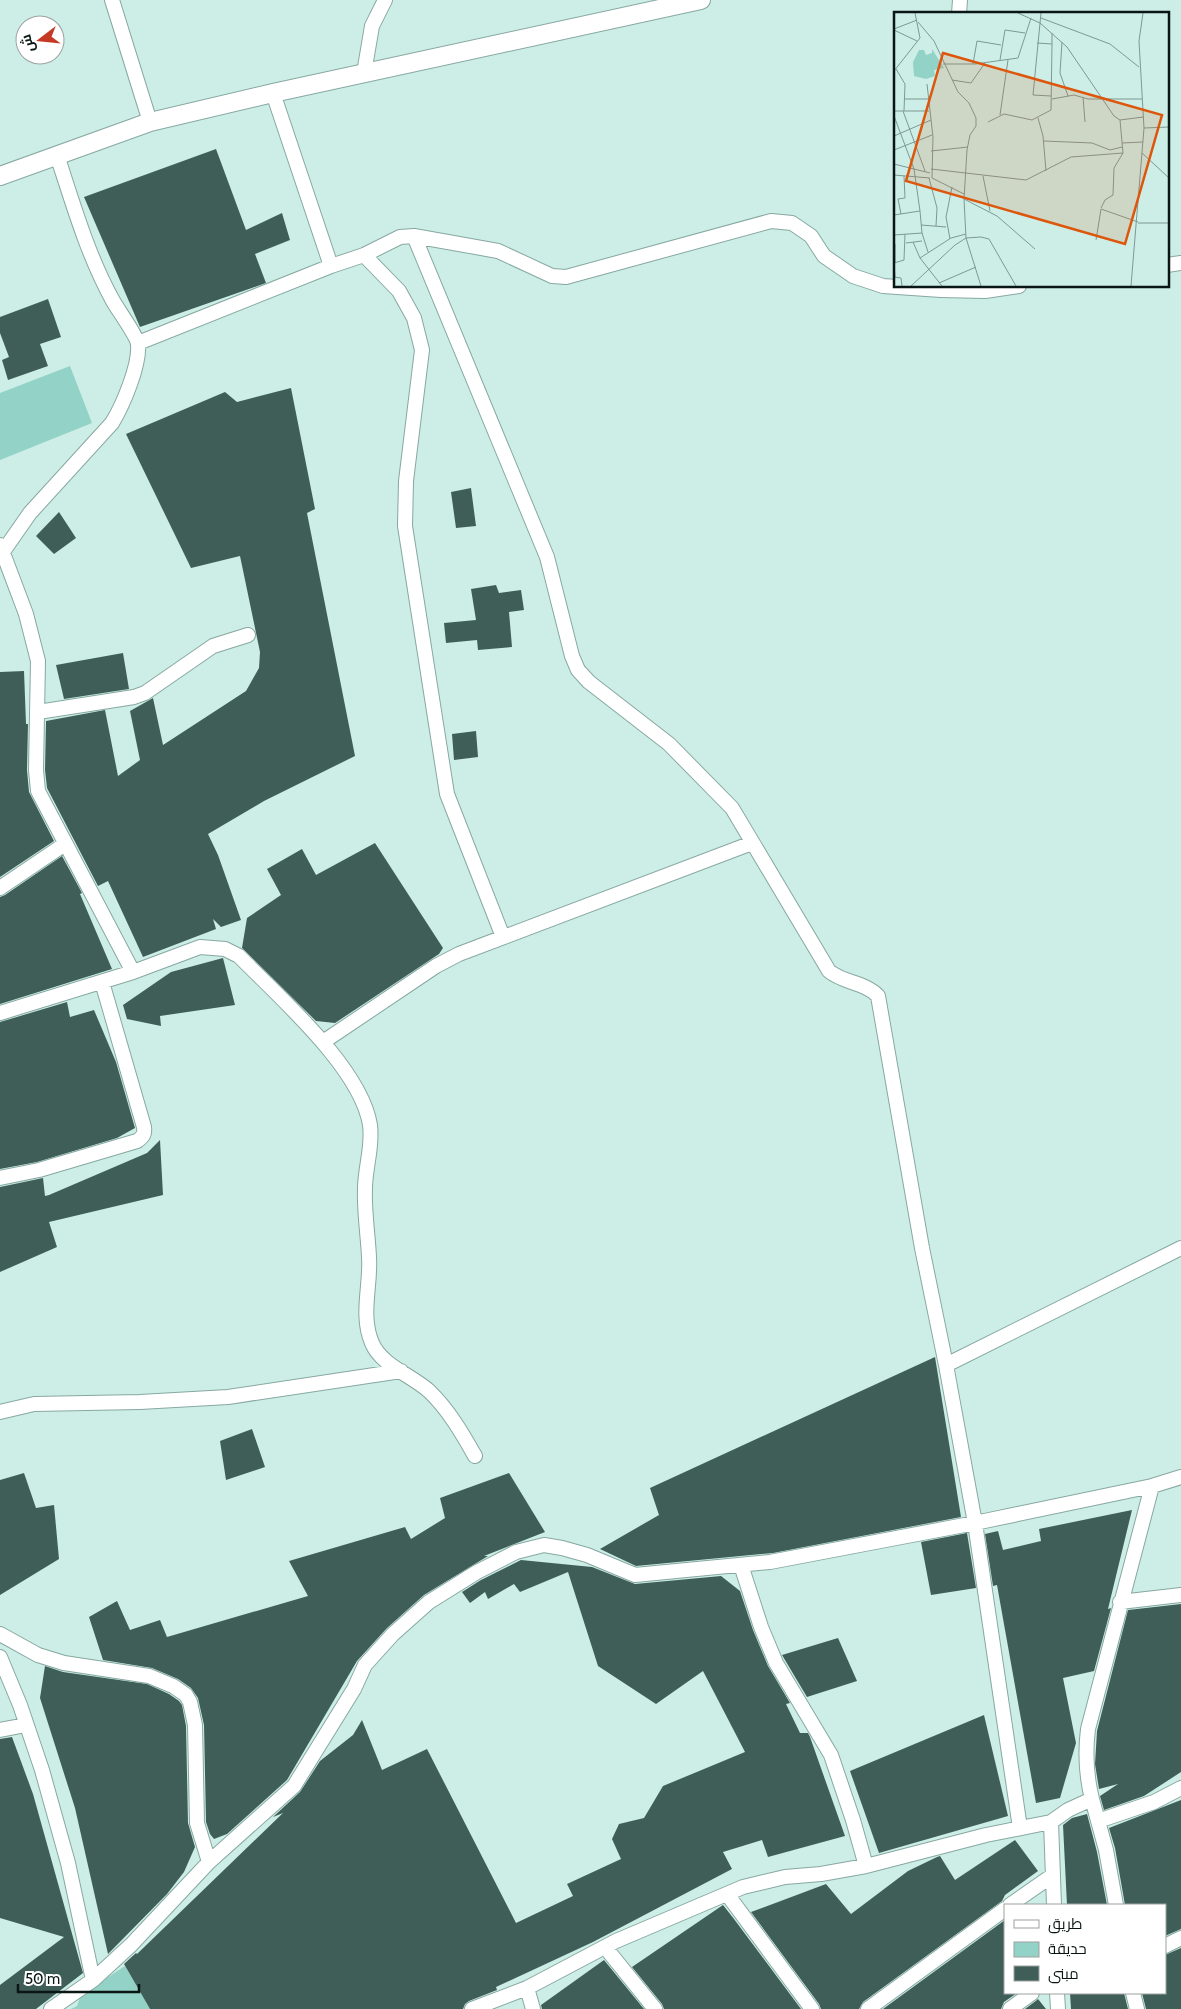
<svg xmlns="http://www.w3.org/2000/svg" width="1181" height="2009" font-family="Cabin,Cairo,sans-serif">
  <style>
    .green { fill: #93d2c6 }
    .building { fill: #405e58 }
    .lines { fill: none; stroke-linecap: round; stroke-linejoin: round }
    .minor-casing { stroke: #87a8a1; stroke-width: 16 }
    .tertiary-casing { stroke: #87a8a1; stroke-width: 20 }
    .minor { stroke: #fff; stroke-width: 14 }
    .tertiary { stroke: #fff; stroke-width: 18 }
    .inset-road { fill: none; stroke: #7e9892; stroke-width: 1 }
    .view { fill: #dd560c; fill-opacity: 0.15; stroke: #dd560c; stroke-width: 2.5 }
    .inset-edge { fill: none; stroke: #091613; stroke-width: 2.5 }
  </style>
  <rect width="100%" height="100%" fill="#cceee7"/>
  <path class="green" d="M70 366 92 423 0 460V393Z
    M125 1966 150 2009H71L77 2006 81 1995Z"/>
  <path class="building" d="M216 149 246 230 282 213 290 240 255 254 266 283 140 327 84 197Z
    M48 299 61 337 40 344 48 366 8 380 2 360 9 357 0 333V317Z
    M291 388 315 509 307 513 355 756 264 801 208 834 218 855 241 920 221 927 213 919 216 929 143 957 108 881 98 886 47 788 45 770 46 721 105 710 118 776 140 760 130 711 153 698 163 745 246 691 259 668 260 652 240 556 191 568 126 434 225 392 237 402Z
    M471 488 476 526 456 528 451 492Z
    M59 512 76 538 54 554 36 536Z
    M496 585 499 593 521 590 524 610 509 612 512 647 478 650 477 640 446 643 444 623 476 620 471 589Z
    M123 653 129 689 64 699 56 665Z
    M24 671 26 724H28L27 770 29 792 54 841 0 877V672Z
    M476 731 478 757 454 760 452 734Z
    M375 843 443 948 439 954 335 1023 316 1021 242 948 247 918 281 895 267 869 302 849 316 875Z
    M62 856 82 893 80 894 112 969 0 1004V897L5 895Z
    M223 958 235 1005 160 1016 161 1026 127 1019 123 1005 171 972Z
    M67 1002 70 1017 94 1010 116 1062 135 1128 117 1138 37 1162 0 1169V1022Z
    M160 1140 163 1195 49 1222 57 1247 0 1272V1187L43 1178 45 1196 49 1195 147 1153Z
    M935 1357 961 1517 773 1553 636 1566 600 1549 659 1515 650 1488Z
    M252 1429 265 1467 226 1480 220 1441Z
    M24 1473 36 1508 54 1505 59 1559 0 1595V1480Z
    M509 1473 545 1532 484 1556H488L424 1595 387 1628 357 1661 287 1780 227 1834 214 1839 210 1834 206 1822 204 1725 198 1698 191 1688 178 1679 152 1668 103 1660 89 1617 117 1601 130 1630 160 1620 167 1637 308 1596 289 1561 405 1527 411 1539 445 1518 440 1498Z
    M1132 1510 1108 1609 1111 1608 1094 1671 1063 1678 1076 1743 1060 1798 1036 1803 997 1585 993 1586 985 1534 998 1531 1003 1550 1041 1541 1039 1529Z
    M967 1533 976 1588 931 1595 921 1542Z
    M521 1560 592 1567 635 1584 721 1576 740 1591 753 1630 768 1666 790 1703 786 1704 800 1733H808L810 1737 845 1836 768 1857 762 1840 723 1852 732 1869 593 1942 496 1987 497 1990 469 2001 465 2004 463 2009H150L124 1964 136 1953 137 1954 283 1813 273 1817 300 1792 320 1761 353 1735 362 1720 382 1770 427 1749 516 1923 573 1896 567 1884 621 1859 612 1839 619 1824 644 1818 663 1786 745 1752 703 1671 656 1704 598 1666 568 1572 520 1592 514 1584 488 1599 485 1592 470 1603 462 1592 481 1580Z
    M1181 1604V1772L1144 1796 1104 1810 1100 1796 1118 1784 1099 1789 1095 1764 1097 1731 1128 1610Z
    M838 1638 857 1681 807 1697 782 1655Z
    M45 1666 63 1672 147 1684 169 1694 179 1701 182 1705 186 1726 188 1823 195 1847 184 1872 167 1894 108 1954 75 1808 40 1698Z
    M984 1715 1008 1816 879 1853 850 1771Z
    M12 1737 33 1794 83 1973 36 2009H0V1985L64 1937 0 1918V1739Z
    M1181 1800V1929L1165 1936V1905H1125L1115 1848 1109 1828Z
    M1087 1814 1097 1852 1107 1905H1067L1063 1825 1072 1818Z
    M1015 1840 1038 1871 1005 1895 1002 1901 863 2002 859 2009H821L819 2004 751 1912 826 1884 851 1914 908 1871 937 1857 940 1856 955 1880Z
    M723 1905 734 1919 801 2009H664L662 2004 632 1967Z
    M1005 1920V1993H1017L1004 2002 1001 2009H883Z
    M1181 1948V2009H1146L1142 1993H1165V1955Z
    M604 1960 644 2009H542L541 2005Z
    M1070 1993H1124L1128 2009H1071Z
    M1038 1999 1046 2009H1025L1037 2000Z"/>
  <g class="lines">
    <defs>
      <path id="minor" d="M112 0 150 122
        M959 14 960 0
        M364 73 372 26 385 0
        M273 93 331 266
        M414 236 498 251 552 276 566 277 771 221 792 223 811 236 824 256 853 276 883 286 941 290
        M364 255 399 291 414 318 422 350 406 481 405 526 447 794 503 937
        M1167 265 1181 263
        M941 286V290L985 291 1019 286
        M138 343 331 266 364 255 400 237 414 236 547 557 572 656 578 670 589 682 669 744 732 808 829 971C843 983 865 982 878 996L922 1248 946 1365 975 1523 1020 1828
        M0 545 26 614 38 661 36 770 38 791 133 972
        M0 556 30 513 112 423C123 405 140 365 138 344 137 336 118 310 113 301 88 256 73 204 57 155
        M38 712 134 697 145 693 213 646 248 635
        M0 888 65 844
        M0 1013 133 972 200 947 225 949 239 956C279 997 361 1068 370 1125 373 1147 365 1167 365 1189 364 1211 368 1235 369 1257 371 1286 360 1315 372 1343 381 1365 411 1375 429 1391 448 1409 462 1433 475 1456
        M323 1042 436 966 459 954 752 843
        M0 1178 39 1170 137 1141C143 1137 145 1134 144 1127L102 982
        M946 1365 1181 1248
        M0 1412 34 1404 140 1402 228 1397 401 1371
        M741 1565 761 1627 776 1663 831 1755 853 1820 866 1866
        M1120 1602 1181 1595
        M0 1634 38 1655 64 1663 149 1676 173 1686 186 1695 190 1702 195 1725 197 1823 209 1862
        M0 1657 20 1705 42 1770 68 1863 93 1980
        M0 1730 26 1725
        M1092 1799 1106 1850 1116 1905
        M1098 1821 1154 1802 1181 1788
        M1051 1822 1054 1905
        M727 1894 812 2009
        M1010 1905 1053 1875
        M1165 1946 1181 1938
        M605 1947 655 2009
        M527 1988 533 2009
        M1057 1993 1058 2009
        M1133 1993 1137 2009
        M51 2009 93 1980 131 1945 209 1862 294 1786 354 1689 365 1665 393 1634 429 1602 477 1572 516 1552 544 1545 562 1548 587 1555 635 1575 770 1562 975 1523 1152 1486 1181 1477
        M472 2009 527 1988 616 1941 743 1887 785 1877 821 1874 866 1866 986 1835 1051 1822 1068 1810 1092 1799C1086 1775 1085 1753 1088 1729L1152 1486
        M868 2009 1005 1909
        M1010 2009 1032 1993"/>
      <path id="tertiary" d="M0 176 150 122 273 93 701 0"/>
    </defs>
    <use href="#minor" class="minor-casing"/>
    <use href="#tertiary" class="tertiary-casing"/>
    <use href="#minor" class="minor"/>
    <use href="#tertiary" class="tertiary"/>
  </g>
  <g transform="translate(894 12)">
    <rect width="275" height="275" fill="#cceee7"/>
    <path d="M38 37 50 56 40 58 41 64 32 67 20 64 19 50 25 38H30L32 43 38 41Z" fill="#93d2c6"/>
    <path class="inset-road" d="M124 1 146 11 173 35 220 104 226 108 249 105M147 1 139 83 157 84M147 6 216 32 245 55M24 10 40 29 64 80 75 91 82 106V114L76 123 73 138 70 187 72 226 87 274M0 17 23 8M0 18 23 29M168 30 166 61 174 84M143 31 158 32V21M106 48 111 18 131 21M49 52H81L124 46 137 6M79 52 83 29 107 33M2 57 11 72 10 99M0 59 26 26 21 1M58 68 77 71 91 51M33 72 39 125 38 166 70 182M189 85 191 110M11 87H34M158 87 180 83 194 87H248M0 99H35M9 99 31 159M106 103 114 48M0 104 20 157 26 199M144 106 149 124 152 159M94 110 110 102 138 108 157 98 158 32M250 116 275 115M0 124 37 108M150 129 198 131 216 138 228 135M228 131 249 130M0 138 38 123M37 139 74 135M248 141 275 166M0 152 36 161M37 157 132 168 177 145 229 141 226 108M0 163 36 166M89 164 96 199M35 166 43 196 42 214M70 187 103 204 141 237M207 196 211 188 219 183 220 156 229 141M7 202 4 187 11 186 10 164M0 203 26 199 28 221 0 223M244 211H275M27 213 52 215M28 221 34 240M56 227 52 205 58 175M202 228 207 197 244 210M19 230 26 246 48 274M12 231 28 229M1 232V251M26 246 57 226 72 222M0 265 7 266 8 274M1 265 0 251 10 248 11 222M45 271 82 255M17 274 61 233 72 226 87 225 95 227 122 274M237 274 250 116 245 29 249 1"/>
    <path class="view" d="M49 41 268 103 231 232 12 169Z"/>
    <rect width="275" height="275" class="inset-edge"/>
  </g>
  <rect x="1004" y="1904" width="162" height="90" fill="#ffffff" stroke="#9da2a1"/>
  <rect x="1014" y="1920" width="25" height="8" fill="#ffffff" stroke="#9da2a1"/>
  <text x="1048" y="1929" font-size="15" fill="#091613">طريق</text>
  <rect x="1014" y="1942" width="25" height="15" fill="#93d2c6" stroke="#9da2a1"/>
  <text x="1048" y="1954" font-size="15" fill="#091613">حديقة</text>
  <rect x="1014" y="1966" width="25" height="15" fill="#405e58" stroke="#9da2a1"/>
  <text x="1048" y="1979" font-size="15" fill="#091613">مبنى</text>
  <g transform="translate(40 40) rotate(254)"><circle r="24" fill="#ffffff" stroke="#9da2a1"/>
  <path d="M0-4L9 19L0 12L-9 19Z" fill="#c53925"/>
  <text y="-8" font-size="14" font-weight="bold" text-anchor="middle" fill="#091613">ش</text>
  </g>
  <path d="M18 1984v8h121v-8" fill="none" stroke="#091613" stroke-width="2.5"/>
  <text x="25" y="1984" font-size="15" fill="#091613" stroke="#ffffff" stroke-width="4" paint-order="stroke">50 m</text>
</svg>
